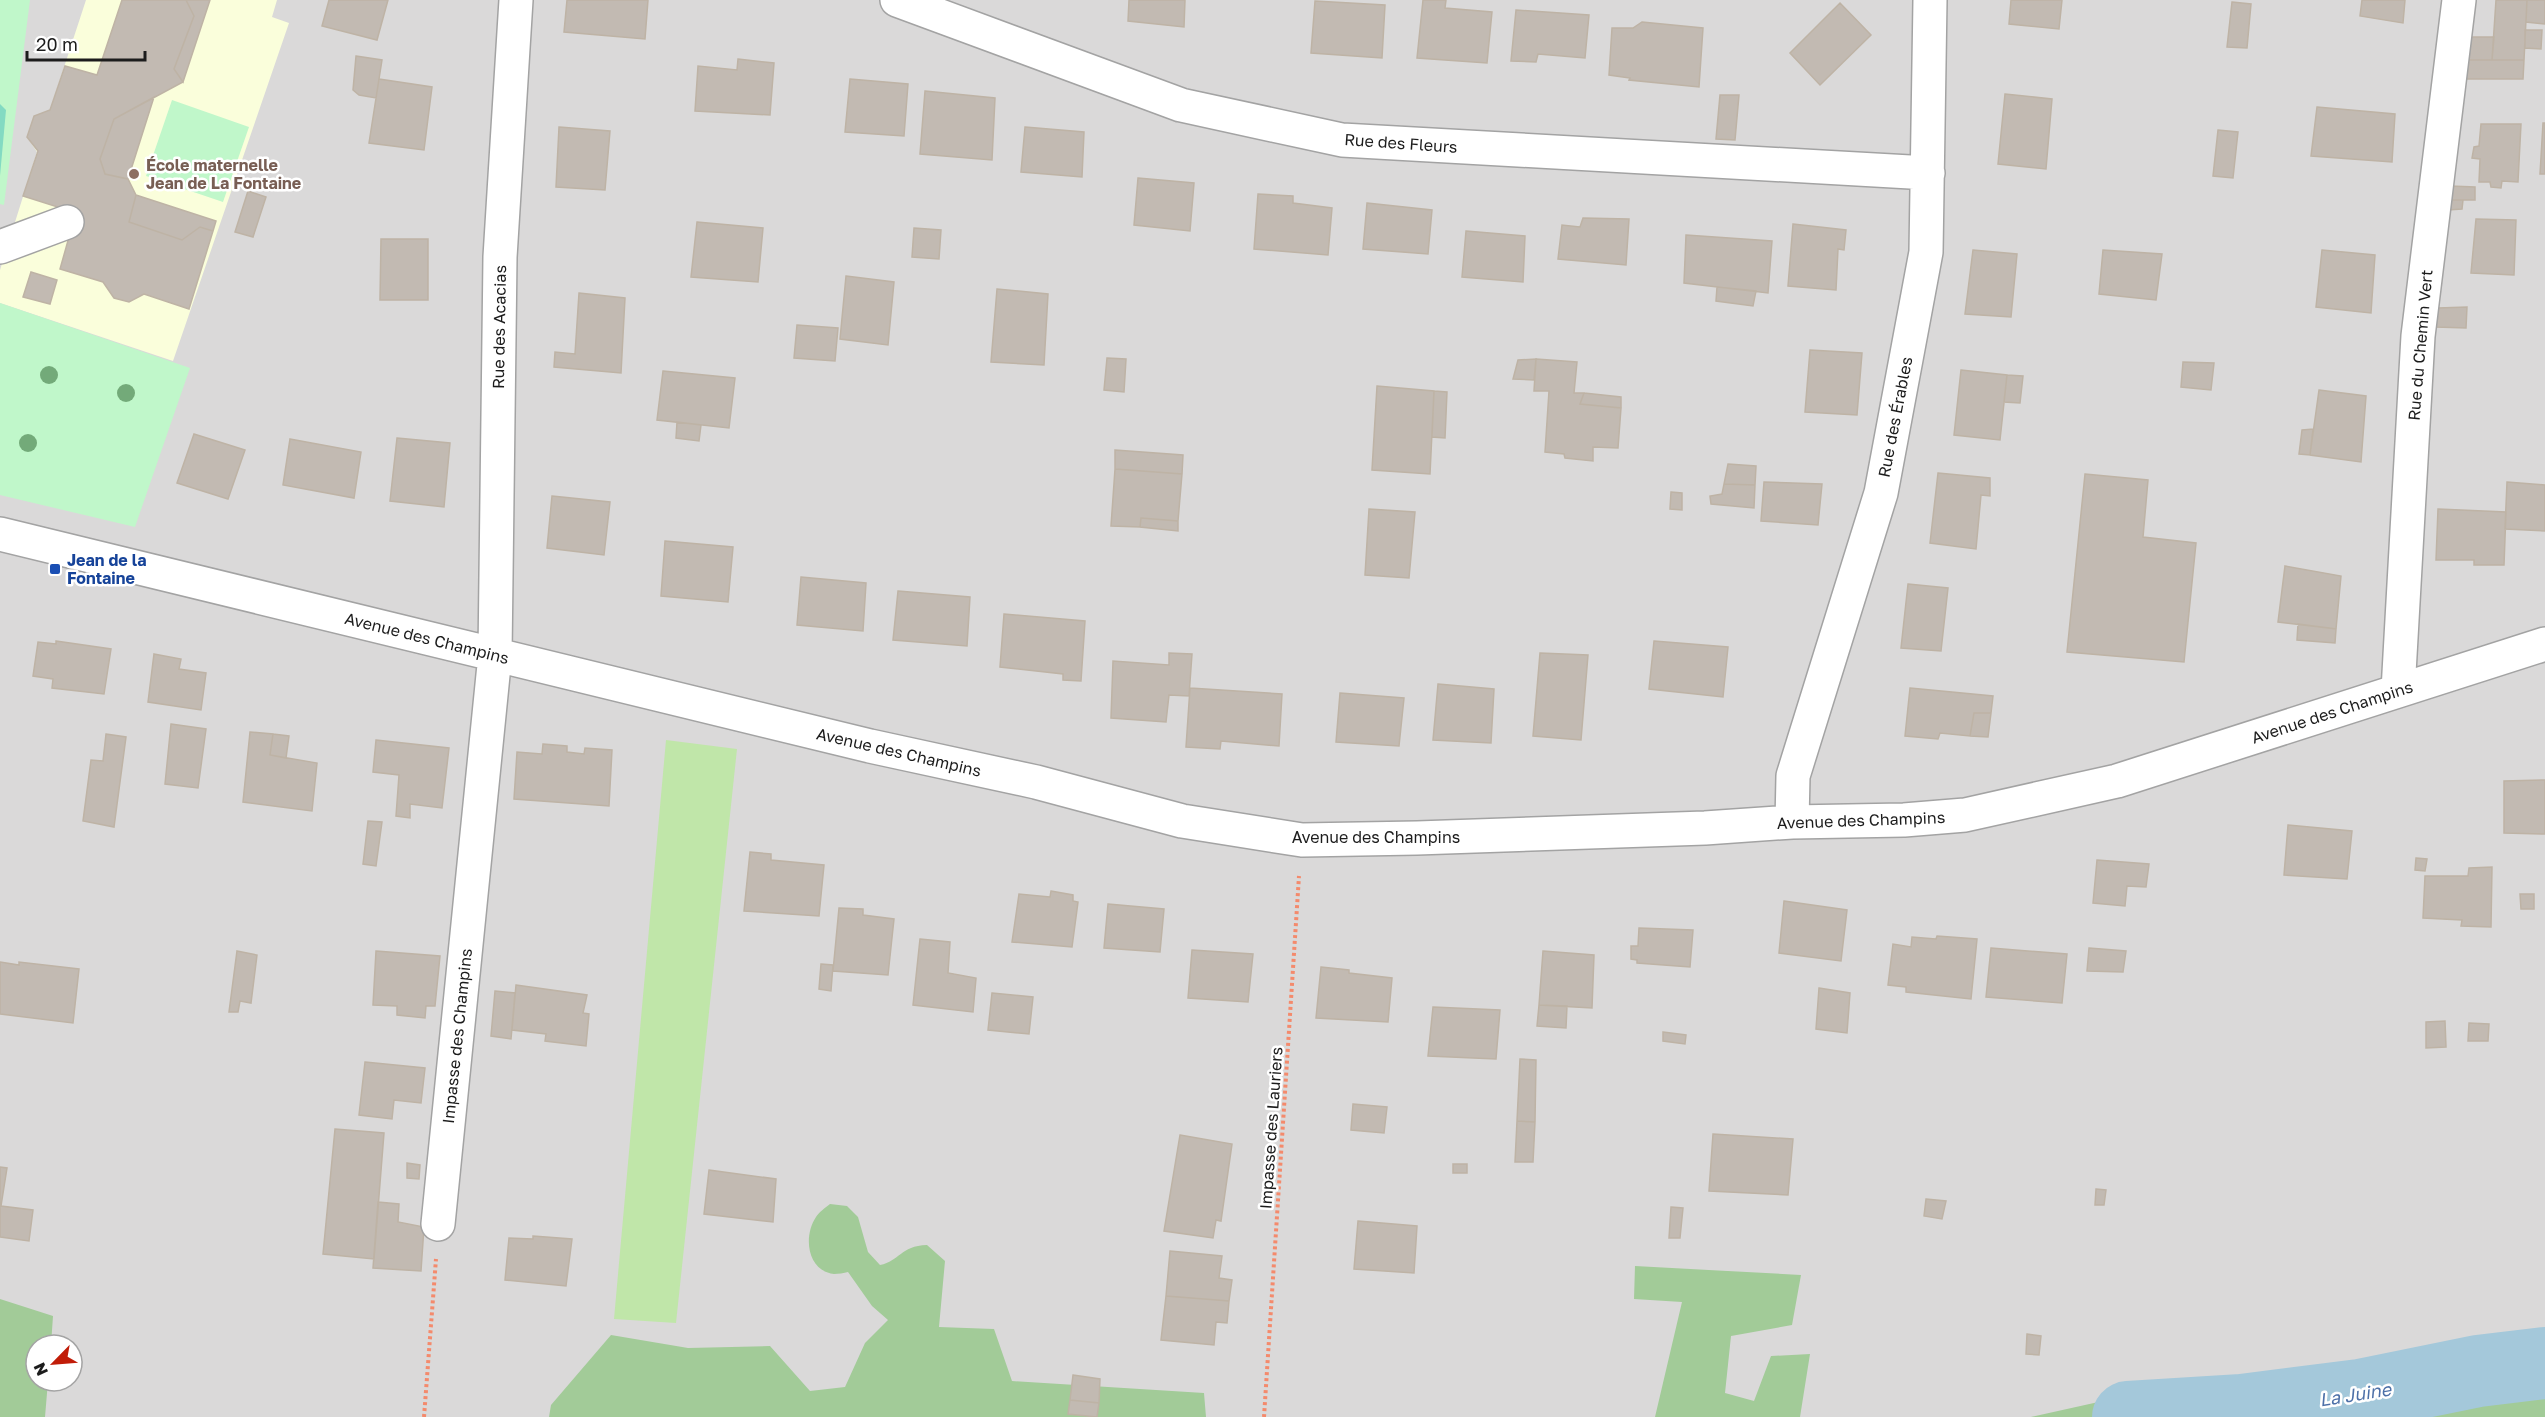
<svg xmlns="http://www.w3.org/2000/svg" width="2545" height="1417" font-family="'Golos Text',sans-serif">
  <style>
    .residential { fill: #dad9d9; fill-rule: evenodd }
    .education { fill: #fafedb }
    .grass { fill: #c0e6a9 }
    .forest { fill: #a2cb98 }
    .park { fill: #c0f7ca }
    .pitch { fill: #83dac2 }
    .lines { fill: none; stroke-linecap: round; stroke-linejoin: round }
    .river { stroke: #a4c8da; stroke-width: 72 }
    .building { fill: #c2bab2; stroke: #beb3a5; stroke-width: 1.5 }
    .minor-casing { stroke: #a3a3a3; stroke-width: 36 }
    .path { stroke: #f48a6c; stroke-width: 4; stroke-dasharray: 3 3; stroke-linecap: butt }
    .minor { stroke: #fff; stroke-width: 33 }
    .tree { fill: #73aa79 }
    .education-dot { fill: #8d6e63; stroke: #fff; stroke-width: 2 }
    .transit-dot { fill: #1a4fb4; stroke: #fff; stroke-width: 2 }
    .labels { text-anchor: middle; dominant-baseline: central; stroke-width: 5; stroke-linejoin: round; paint-order: stroke }
    .street-label { font-size: 16px; fill: #1c1c1c; stroke: #fff }
    .education-label { font-size: 16px; font-weight: bold; fill: #785e54; stroke: #fff; text-anchor: start }
    .transit-label { font-size: 16px; font-weight: bold; fill: #164399; stroke: #fff; text-anchor: start }
    .water-label { font-size: 18px; font-style: italic; fill: #4d70a8; stroke: #fff }
  </style>
  <rect width="100%" height="100%" fill="#edebe2"/>
  <path class="residential" d="M0 0H2545V1417H0ZM36 1345H72V1381H36Z"/>
  <path class="education" d="M86 0H277L272 17 289 23 173 361 0 303V270L37 152 27 137 34 116 50 110Z"/>
  <path class="grass" d="M666 740 737 749 676 1323 614 1319Z"/>
  <path class="forest" d="M830 1204 847 1206 858 1217 868 1252 880 1265C900 1261 900 1246 927 1245L945 1261 939 1327 994 1329 1012 1381 1204 1393 1206 1417H549L551 1405 611 1335 688 1348 770 1346 810 1391 845 1387 865 1343 888 1320 872 1306 848 1272C844 1273 838 1274 834 1274 807 1271 803 1236 816 1217 819 1212 825 1208 830 1204Z
    M1635 1266 1801 1275 1792 1325 1731 1336 1725 1393 1754 1401 1771 1356 1810 1354 1800 1417H1655L1682 1302 1634 1299Z
    M0 1299 53 1316 51 1345H36V1381H48L45 1417H0Z
    M2545 1348V1417H2031L2148 1391Z"/>
  <path class="park" d="M0 0H30L4 205 0 204Z
    M172 100 249 127 223 202 146 176Z
    M0 303 190 368 135 527 0 495Z"/>
  <path class="pitch" d="M0 104 6 110 0 176Z"/>
  <g class="lines">
    <path class="river" d="M2128 1417 2242 1410 2360 1395 2478 1371 2545 1363"/>
  </g>
  <path class="building" d="M122 0H186L194 16 174 69 183 82 114 119 100 159 105 174 128 179 136 195 129 222 182 240 200 227 213 231 189 309 144 294 129 302 114 298 103 282 60 269 71 230 61 208 23 196 38 151 27 137 34 116 50 110 65 66 97 75Z
    M186 0H210L183 82 174 69 194 16Z
    M329 0H388L377 40 322 26Z
    M567 0H648L645 39 564 32Z
    M1129 0H1185L1184 27 1128 21Z
    M1423 0H1446L1445 8 1492 12 1487 63 1417 58Z
    M2011 0H2062L2059 29 2009 24Z
    M2362 0H2405L2403 23 2360 16Z
    M2496 0H2527L2524 60H2492Z
    M2527 0H2545V24L2526 22Z
    M1315 1 1385 5 1382 58 1311 53Z
    M2232 2 2251 4 2247 48 2227 47Z
    M1840 3 1871 35 1820 85 1790 53Z
    M1516 10 1589 15 1585 58 1538 54 1536 62 1511 61Z
    M1642 22 1703 28 1699 87 1629 80 1630 78 1609 75 1612 28H1633Z
    M2525 30H2542L2541 49 2525 48Z
    M2469 37H2494L2492 60H2467Z
    M356 56 382 60 376 98 359 95 353 90Z
    M738 59 774 63 770 115 695 111 698 66 737 70Z
    M2467 60H2524L2523 79H2464Z
    M379 79 432 87 424 150 369 143Z
    M850 79 908 84 904 136 845 132Z
    M925 91 995 98 992 160 920 154Z
    M2005 94 2052 99 2046 169 1998 164Z
    M1720 95H1739L1735 140 1716 139Z
    M154 97 128 179 105 174 100 159 114 119Z
    M2317 107 2395 114 2392 162 2311 156Z
    M2543 123H2545V174H2540Z
    M2481 124H2521L2518 182 2502 181 2501 188 2491 187 2490 182H2479L2480 159 2472 158 2474 147 2479 146Z
    M559 127 610 131 605 190 556 187Z
    M1025 127 1084 132 1082 177 1021 172Z
    M2218 130 2238 132 2233 178 2213 176Z
    M1138 178 1194 183 1190 231 1134 225Z
    M2450 186 2475 187V200H2449Z
    M248 191 266 197 253 237 235 232Z
    M1258 194 1293 196V203L1332 208 1328 255 1254 249Z
    M136 195 216 221 213 231 200 227 182 240 129 222Z
    M2449 200H2463L2462 209 2448 210Z
    M1367 203 1432 210 1428 254 1363 249Z
    M1583 218 1629 219 1626 265 1558 259 1562 225 1580 227Z
    M2476 219 2516 220 2514 275 2471 273Z
    M697 222 763 228 758 282 691 277Z
    M1793 224 1846 230 1844 250 1838 249 1836 290 1788 286Z
    M914 228 941 230 939 259 912 257Z
    M1466 231 1525 236 1523 282 1462 277Z
    M1686 235 1772 241 1768 293 1684 283Z
    M381 239H428V300H380Z
    M1973 250 2017 254 2011 317 1965 314Z
    M2103 250 2162 254 2156 300 2099 294Z
    M2322 250 2375 255 2371 313 2316 307Z
    M31 272 57 280 50 304 23 297Z
    M846 276 894 282 888 345 840 339Z
    M1717 287 1756 291 1753 306 1716 301Z
    M997 289 1048 294 1044 365 991 362Z
    M579 293 625 298 621 373 554 367 555 352 575 354Z
    M2467 307 2466 328 2436 327 2438 308Z
    M797 325 838 328 835 361 794 358Z
    M1810 350 1862 353 1857 415 1805 412Z
    M1107 358 1126 359 1124 392 1104 390Z
    M1536 359 1577 362 1574 393H1584L1580 404 1621 408 1618 448 1593 447V461L1565 458 1564 454 1545 452 1549 391H1534Z
    M1536 359 1534 380 1513 379 1518 360Z
    M2183 362 2214 363 2211 390 2181 387Z
    M1961 370 2007 375 2000 440 1954 435Z
    M663 371 735 378 729 428 657 420Z
    M2007 375 2023 376 2020 403 2004 402Z
    M1377 386 1434 391 1430 474 1372 470Z
    M2319 390 2366 396 2361 462 2310 455Z
    M1434 391 1447 392 1445 438 1432 437Z
    M1584 393 1621 397V408L1580 404Z
    M677 422 701 425 699 441 676 438Z
    M2313 429 2310 455 2299 454 2302 430Z
    M194 434 245 450 228 499 177 483Z
    M397 438 450 443 444 507 390 501Z
    M290 439 361 452 354 498 283 485Z
    M1115 450 1183 455 1182 474 1115 469Z
    M1728 464 1756 466 1755 485 1724 484Z
    M1115 469 1182 474 1178 521 1141 518 1140 527 1111 526Z
    M1938 473 1990 478V496L1981 495 1976 549 1930 543Z
    M2085 474 2148 480 2143 537 2196 543 2184 662 2067 652Z
    M1764 482 1822 484 1818 525 1761 521Z
    M2507 482 2545 485V531L2505 529Z
    M1724 484 1755 485 1754 508 1711 504 1710 496 1722 494Z
    M1671 492 1682 493V510L1670 509Z
    M552 496 610 502 604 555 547 548Z
    M1369 509 1415 512 1409 578 1365 575Z
    M2438 509 2506 512 2504 565H2474V560H2436Z
    M1141 518 1178 521V531L1140 527Z
    M665 541 733 547 728 602 661 596Z
    M2285 566 2341 576 2336 629 2278 622Z
    M801 577 866 583 863 631 797 625Z
    M1908 584 1948 588 1941 651 1901 648Z
    M898 591 970 597 967 646 893 640Z
    M1004 614 1085 621 1081 681 1063 680V674L1000 667Z
    M2298 624 2336 629 2335 643 2297 640Z
    M56 641 111 649 104 694 52 688 53 679 33 676 38 642 56 644Z
    M1654 641 1728 647 1723 697 1649 689Z
    M1169 653 1192 654 1189 696 1169 695 1166 722 1111 718 1113 661 1169 665Z
    M1540 653 1588 655 1581 740 1533 736Z
    M154 654 181 659 179 669 206 673 201 710 148 702Z
    M1438 684 1494 689 1491 743 1433 740Z
    M1190 688 1282 694 1279 746 1221 741 1220 749 1186 747Z
    M1910 688 1993 696 1991 713H1974L1970 736 1940 733 1938 739 1905 736Z
    M1340 693 1404 698 1399 746 1336 742Z
    M1974 713H1991L1988 737 1970 736Z
    M171 724 206 729 198 788 165 784Z
    M250 732 273 734 270 755 317 763 312 811 243 802Z
    M106 734 126 737 114 827 83 821 91 760 103 761Z
    M273 734 289 736 286 758 270 755Z
    M376 740 449 748 442 808 410 804V818L396 816 399 775 373 772Z
    M543 744 567 746V752L584 754 585 748 612 750 609 806 514 799 517 752 542 754Z
    M2545 780V834L2504 833V781Z
    M368 821 382 822 376 866 363 864Z
    M2288 825 2352 831 2347 879 2284 875Z
    M750 852 771 854V860L824 865 819 916 744 911Z
    M2416 858 2427 859 2425 871 2415 870Z
    M2097 860 2149 864 2146 887 2127 886 2125 906 2093 903Z
    M2492 867 2491 927 2461 926 2462 920 2423 918 2425 876H2468L2469 868Z
    M1051 891 1073 895V901L1078 902 1072 947 1012 942 1019 894 1050 897Z
    M2520 894H2534V909H2521Z
    M1784 901 1847 910 1841 961 1779 953Z
    M1108 904 1164 909 1160 952 1104 948Z
    M839 908 863 909V915L894 919 888 975 833 971Z
    M1639 928 1693 930 1690 967 1637 963V960L1631 959V946H1638Z
    M1937 936 1977 939 1971 999 1906 992V987L1888 985 1893 944 1911 947 1912 937 1936 939Z
    M920 939 950 942 948 973 976 978 973 1012 913 1005Z
    M1991 948 2067 954 2062 1003 1986 997Z
    M2089 948 2126 951 2123 972 2087 971Z
    M1192 950 1253 954 1248 1002 1188 998Z
    M237 951 257 955 251 1003 240 1001 238 1012H229Z
    M376 951 440 956 435 1006H426L425 1018 397 1015V1006L373 1005Z
    M1543 951 1594 955 1592 1008 1539 1005Z
    M0 962 19 965V962L79 969 73 1023 0 1014Z
    M821 964 833 965 831 991 819 989Z
    M1321 967 1349 970V973L1392 978 1388 1022 1316 1018Z
    M516 985 587 995 583 1013 589 1014 586 1046 545 1041 546 1034 512 1030Z
    M1819 988 1850 993 1847 1033 1816 1029Z
    M495 991 515 993 511 1039 491 1036Z
    M992 993 1033 997 1029 1034 988 1030Z
    M1539 1005 1567 1006 1566 1028 1537 1026Z
    M1433 1007 1500 1010 1496 1059 1428 1056Z
    M2445 1021 2446 1047 2426 1048V1022Z
    M2469 1023 2489 1024 2488 1041H2468Z
    M1663 1032 1686 1035 1685 1044 1663 1041Z
    M1520 1059 1536 1060 1535 1122 1517 1121Z
    M365 1062 425 1068 421 1103 394 1100 392 1119 359 1115Z
    M1353 1104 1387 1107 1384 1133 1351 1130Z
    M1517 1121 1535 1122 1533 1162H1515Z
    M335 1129 384 1133 374 1259 323 1254Z
    M1713 1134 1793 1139 1788 1195 1709 1191Z
    M1180 1135 1232 1144 1221 1221 1216 1220 1213 1238 1164 1231Z
    M407 1163 420 1165 419 1179 407 1178Z
    M1453 1164H1467V1173H1453Z
    M0 1167 7 1168 1 1206 33 1210 29 1241 0 1237Z
    M709 1170 776 1179 773 1222 704 1214Z
    M2096 1189 2106 1190 2104 1205H2095Z
    M1926 1199 1946 1201 1942 1219 1924 1216Z
    M378 1202 399 1204 398 1222 424 1227 421 1271 373 1268Z
    M1671 1207 1683 1208 1680 1238H1669Z
    M1358 1221 1417 1226 1414 1273 1354 1269Z
    M533 1236 572 1239 566 1286 505 1280 509 1238 533 1239Z
    M1170 1251 1222 1256 1219 1278 1232 1280 1229 1301 1166 1296Z
    M1166 1296 1229 1301 1227 1323 1216 1322 1214 1345 1161 1340Z
    M2027 1334 2041 1336 2039 1355 2026 1354Z
    M1073 1375 1100 1379 1099 1403 1070 1400Z
    M1070 1400 1099 1403 1097 1417 1068 1414Z"/>
  <g class="lines">
    <defs>
      <path id="minor" d="M897 0 1181 105 1342 140 1928 173
        M0 247 67 222
        M0 534 870 746 1036 782 1182 821 1302 840 1417 838 1705 828 1792 822 1904 820 1965 815 2117 781 2545 644
        M2398 691 2418 336 2459 0
        M1792 822 1793 776 1881 493 1926 252 1930 0
        M438 1224 495 655 500 257 516 0"/>
    </defs>
    <use href="#minor" class="minor-casing"/>
    <path class="path" d="M424 1417 436 1259
      M1264 1417 1299 876"/>
    <use href="#minor" class="minor"/>
  </g>
  <g class="tree">
    <circle cx="49" cy="375" r="9"/>
    <circle cx="126" cy="393" r="9"/>
    <circle cx="28" cy="443" r="9"/>
  </g>
  <circle class="education-dot" cx="134" cy="174" r="6"/>
  <rect class="transit-dot" x="49" y="563" width="12" height="12" rx="3"/>
  <g class="labels">
    <g class="street-label">
      <text transform="translate(1401 143) rotate(4)">Rue des Fleurs</text>
      <text transform="translate(499 327) rotate(-89)">Rue des Acacias</text>
      <text transform="translate(2420 345) rotate(-85)">Rue du Chemin Vert</text>
      <text transform="translate(1895 417) rotate(-79)">Rue des Érables</text>
      <text transform="translate(427 638) rotate(14)">Avenue des Champins</text>
      <text transform="translate(2332 712) rotate(-18)">Avenue des Champins</text>
      <text transform="translate(899 752) rotate(13)">Avenue des Champins</text>
      <text transform="translate(1861 820) rotate(-2)">Avenue des Champins</text>
      <text x="1376" y="837">Avenue des Champins</text>
      <text transform="translate(457 1036) rotate(-84)">Impasse des Champins</text>
      <text transform="translate(1271 1128) rotate(-86)">Impasse des Lauriers</text>
    </g>
    <g class="education-label">
      <text x="146" y="165">École maternelle<tspan x="146" dy="18">Jean de La Fontaine</tspan></text>
    </g>
    <g class="transit-label">
      <text x="67" y="560">Jean de la<tspan x="67" dy="18">Fontaine</tspan></text>
    </g>
    <g class="water-label">
      <text transform="translate(2355 1394) rotate(-9)">La Juine</text>
    </g>
  </g>
  <g transform="translate(54 1363) rotate(245)"><circle r="28" fill="#ffffff" stroke="#a4a4a4" stroke-width="1.5"/>
  <path d="M0-4.5L10 22L0 15L-10 22Z" fill="#c11c08"/>
  <text y="-9" font-size="16" font-weight="bold" text-anchor="middle" fill="#1c1c1c">N</text>
  </g>
  <path d="M27 51v9h118v-9" fill="none" stroke="#1c1c1c" stroke-width="3"/>
  <text x="36" y="51" font-size="18" fill="#1c1c1c" stroke="#ffffff" stroke-width="4.5" paint-order="stroke">20 m</text>
</svg>
